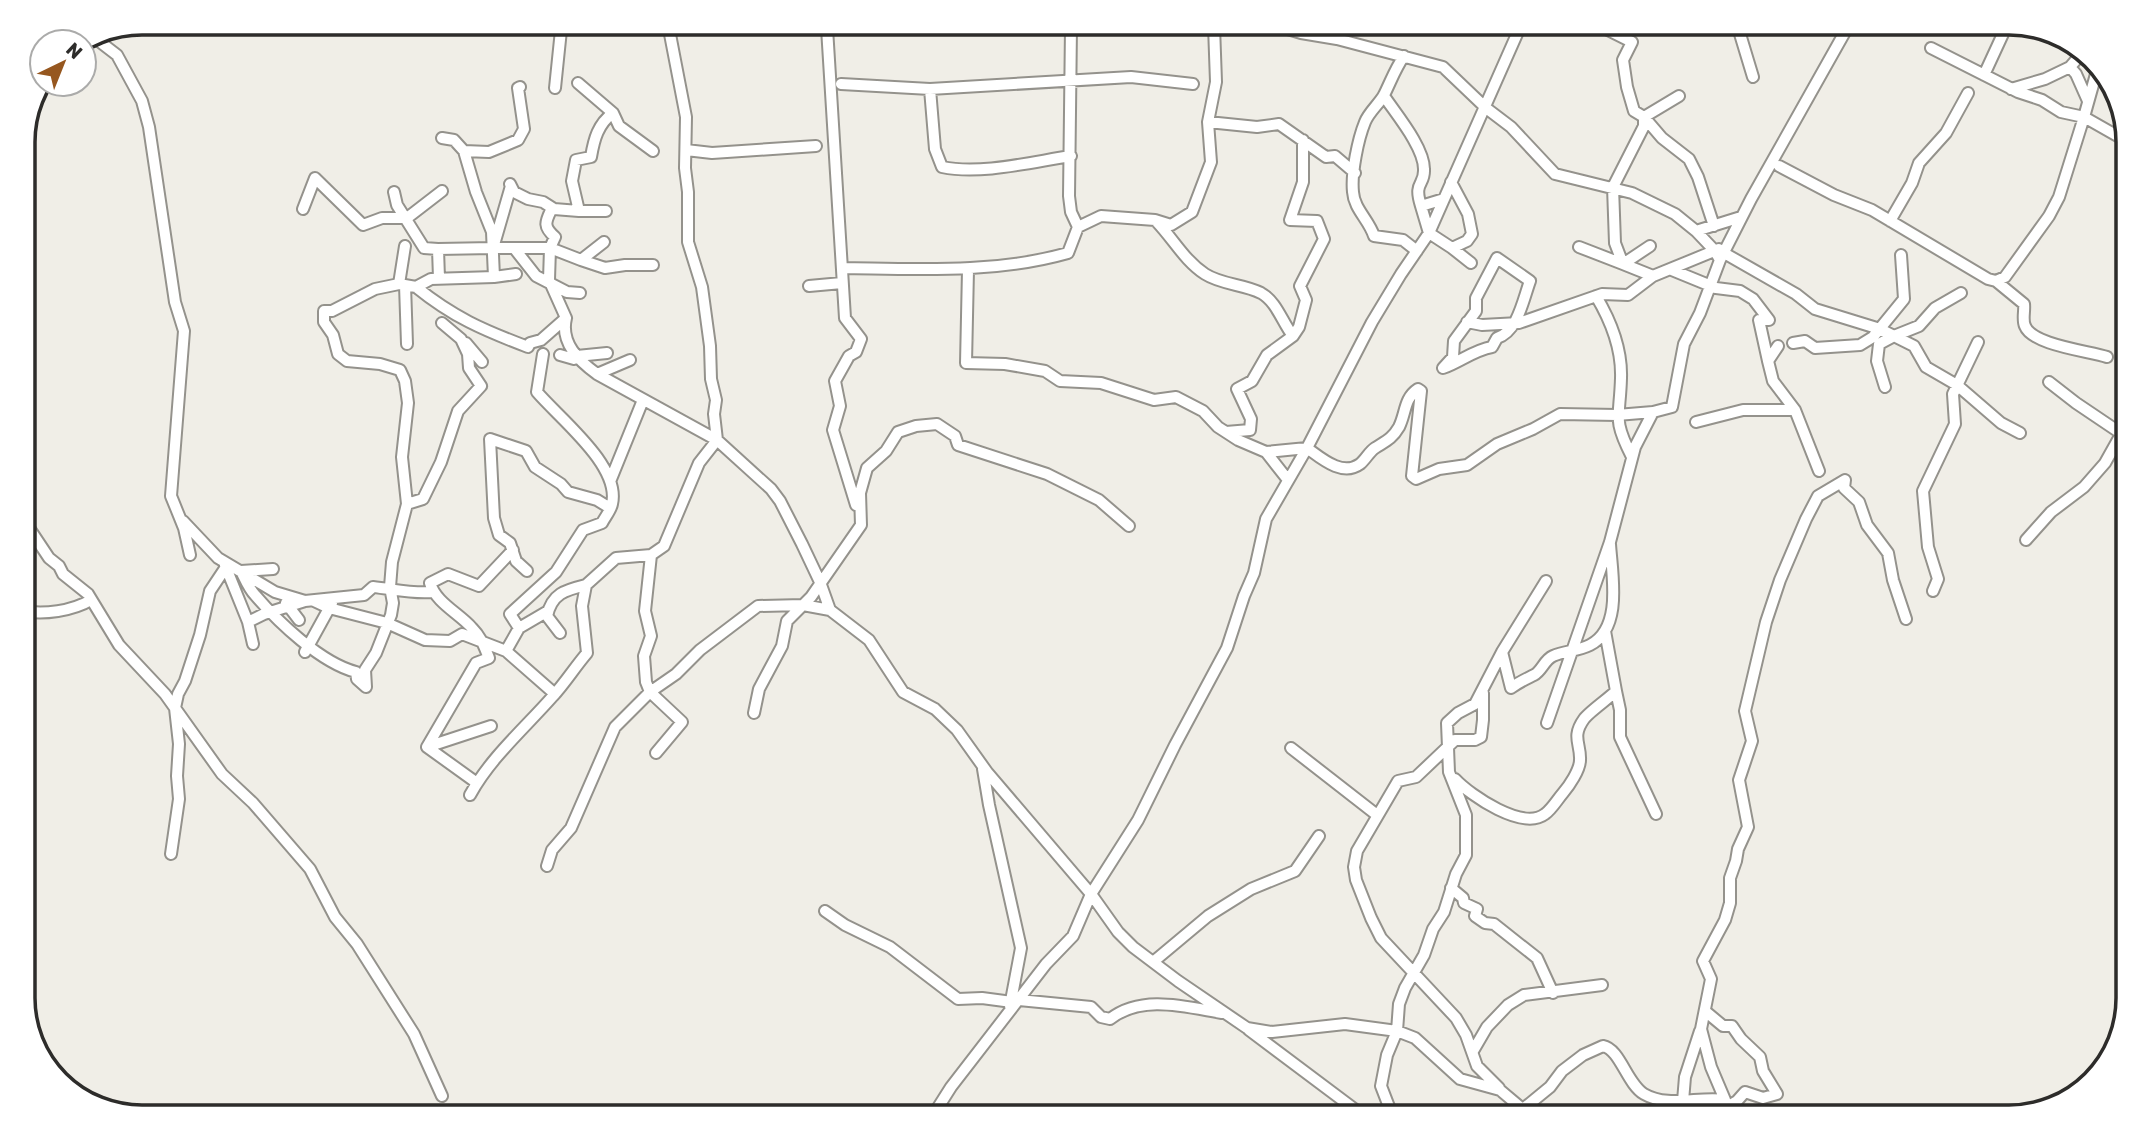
<svg xmlns="http://www.w3.org/2000/svg" width="2151" height="1140" font-family="Rubik,sans-serif">
  <style>
    .lines { fill: none; stroke-linecap: round; stroke-linejoin: round }
    .street-casing { stroke: #94928c; stroke-width: 14 }
    .street { stroke: #fff; stroke-width: 10 }
    .rim { fill: none; stroke: #2d2c2a; stroke-width: 3.5 }
  </style>
  <rect width="100%" height="100%" fill="#f0eee7"/>
  <g class="lines">
    <defs>
      <path id="street" d="M1737 24 1753 77
        M1598 25 1632 42
        M1071 27 1069 196 1071 212 1078 227
        M1281 27 1301 33 1337 39 1443 67 1486 108 1511 127 1555 174 1632 193 1675 214 1696 231 1715 251 1720 260
        M827 28 845 318 861 339 856 352 849 356 835 381 840 406 833 430 856 505
        M91 35 117 55 142 101 149 127 175 302 184 331 171 496 184 528 190 555
        M1632 42 1623 60 1627 87 1634 111 1644 117 1662 138 1689 159 1698 177 1714 226
        M2082 53 2070 67 2076 74 2088 101
        M1404 56C1395 69 1391 81 1384 95 1379 104 1369 112 1365 122 1358 139 1351 173 1353 192 1354 209 1369 220 1374 236L1403 240 1417 251
        M2098 67 2084 117 2128 142
        M1984 75 2008 23
        M578 83 613 113 619 126 653 151
        M841 84 930 89 1131 77 1193 84
        M555 88 561 30
        M930 89 935 149 942 167C981 175 1031 162 1071 156
        M2011 89 2045 79 2070 67
        M1384 96C1396 114 1424 147 1424 169 1425 186 1413 181 1421 206
        M1208 122 1257 127 1279 124 1326 157 1335 156 1355 173
        M442 138 454 140 464 151 476 192 492 232 494 277
        M686 150 712 153 816 146
        M464 151 489 152 518 140 524 129 518 88 520 87
        M1779 166 1834 195 1872 210 1988 279 1996 281 2005 277 2049 216 2059 197 2084 117 2061 112 2042 100 2018 92 1931 48
        M1451 182 1468 214 1472 234 1467 241 1452 248
        M510 184 514 192 528 199 543 202 554 209 579 211
        M511 186 493 248H550L581 260 604 242
        M394 192 397 205 424 248 438 249
        M1444 199 1421 206 1429 233 1452 248 1471 263
        M303 209 315 178 363 225 382 218H407L442 191
        M606 211H579L572 181 576 160 591 157C594 139 598 124 613 113
        M1890 221 1912 183 1919 163 1946 133 1968 93
        M1157 222C1174 240 1185 261 1205 274 1222 285 1244 284 1261 293 1277 302 1282 322 1293 336
        M1696 231 1741 217
        M1579 247 1623 264 1650 246
        M514 248 536 276 567 292 580 293
        M1724 253 1796 294 1815 309 1880 329 1894 336 1919 326 1935 308 1961 293
        M1497 258 1530 281C1523 300 1518 331 1497 338L1492 347C1474 350 1460 362 1443 368L1453 357 1454 341 1476 311V298Z
        M581 260 605 268 625 265H653
        M842 268C917 269 994 274 1068 253L1078 227 1101 216 1155 220 1171 225 1192 212 1211 162 1208 122 1216 82 1214 26
        M968 270 966 363 1005 364 1045 371 1060 381 1101 383 1154 400 1176 397 1203 411 1218 427 1238 440 1266 452 1307 448C1321 458 1342 477 1360 464 1366 459 1369 452 1375 448 1386 441 1392 439 1399 427 1406 413 1404 398 1418 389L1421 391 1412 476 1416 479 1439 469 1467 465 1497 444 1533 429 1560 414 1617 415 1653 412
        M1672 270 1716 288 1740 291 1753 299 1769 320H1759L1768 361
        M1653 276 1623 264 1615 243 1613 187 1644 126V117L1679 96
        M439 278 438 249 493 248
        M1996 281 2024 304C2025 310 2022 320 2025 326 2032 345 2089 351 2107 357
        M399 284 405 246
        M405 285 407 344
        M809 286 842 283
        M416 287C453 317 483 330 528 347L530 343 541 340 566 318 549 280 550 248 555 237C542 226 546 221 552 208
        M1596 296C1611 321 1622 348 1621 378 1620 418 1612 418 1632 457
        M566 318C560 343 579 361 597 374L630 360
        M1467 322 1482 325 1519 323 1602 294 1628 295 1653 276 1719 249
        M466 343 482 362
        M1793 343 1805 341 1815 348 1860 345 1873 337 1904 299 1901 255
        M1778 346 1768 361 1773 381 1795 410 1819 471
        M543 354 537 392C560 419 621 466 612 504 611 510 605 517 602 523L583 530 556 572 510 614 519 628 506 651 555 694
        M560 355 574 359 577 356 607 353
        M597 374 717 440 771 489 780 501 802 544 820 582 830 610
        M2049 382 2076 403 2122 434
        M1885 387 1877 361 1879 344 1894 336 1914 346 1926 367 1957 385 2001 423 2020 433
        M1696 422 1743 410H1795
        M1226 432 1250 430 1251 419 1237 389 1252 381 1267 355 1293 336 1299 327 1306 300 1300 286 1324 239 1317 221 1290 220 1303 182V140
        M1266 452 1288 480
        M611 479 643 400
        M407 504 423 499 441 462 458 411 481 386 469 368 468 354 461 339 442 323
        M23 519 49 558 59 566 63 574 88 594 119 645 165 694 222 774 253 803 310 869 335 917 357 944 414 1034 442 1096
        M183 521 218 558 275 592 305 601 364 595 373 587C393 589 412 594 433 592
        M2026 540 2051 512 2084 487 2105 463 2128 422
        M651 555 664 546 699 463 717 440 714 414 716 400 711 379 710 346 702 287 688 242V192L685 168 686 117 669 29
        M225 565 248 622 253 644
        M273 569 241 571C245 579 249 589 255 595 278 622 321 663 356 672L357 679 366 687
        M527 571 516 561 510 543 499 535 494 518 490 439 526 451 535 467 561 484 568 492 597 500 610 508
        M1933 591 1938 579 1928 547 1923 491 1955 424 1953 394 1978 342
        M314 601 329 608 387 623 425 640 450 641 462 634 506 651
        M286 603 299 620
        M23 611C44 615 72 611 91 600
        M248 622 264 614 305 601
        M519 628 548 611
        M560 633 547 616C552 593 566 590 586 585
        M305 652 332 603
        M1502 652 1511 688C1519 682 1526 679 1534 675 1542 671 1544 660 1553 656 1565 651 1578 651 1590 645 1623 628 1612 575 1610 544
        M366 687 365 670 376 653 391 615 393 603 390 587 392 562 407 504 402 457 408 403 405 381 400 370 380 364 347 361 338 354 333 335 324 322V311H332L375 289 399 284 416 287 431 279 494 277 516 274
        M1616 691 1620 710V737L1656 814
        M1483 693V720L1481 737 1475 740H1455L1416 777 1398 781 1357 851 1354 867 1356 880 1371 918 1381 938 1456 1018 1466 1035 1477 1066 1499 1088
        M754 713 759 689 782 646 787 621 811 597 861 525 860 493 867 468 886 451 898 432 916 426 937 424 955 436 958 445 1047 474 1099 500 1129 526
        M1547 723 1610 542 1635 447 1653 412 1672 407 1684 344 1700 313 1720 260 1751 199 1850 23
        M491 726 427 747 476 663 489 658C484 646 481 637 472 628 459 613 436 603 430 583L448 574 479 586 513 550
        M427 747 477 783
        M1291 748 1377 815
        M983 769 989 805 1021 948 1010 1006
        M1455 779C1471 796 1523 831 1545 814 1552 809 1557 800 1563 793 1569 786 1580 770 1580 760 1581 744 1571 737 1584 719 1589 712 1608 699 1616 691L1605 631
        M470 795C491 757 524 729 553 696 565 683 575 667 587 653L582 606 586 585 616 558 651 555 645 611 651 636 644 656 646 682 650 692 682 722 656 753
        M171 854 179 799 177 776 179 744 175 708 178 694 185 681 200 635 210 591 226 567
        M547 866 552 850 571 828 615 727 650 692 676 674 700 650 758 606 803 605 830 610 869 640 903 692 935 709 957 730 987 772 1091 894 1118 932 1133 947 1178 981 1247 1028 1272 1032 1345 1024 1397 1031 1415 1038 1460 1079 1500 1090 1532 1117
        M1451 888 1463 898 1464 903 1477 909 1475 916 1485 923 1494 924 1537 958 1553 993
        M825 911 845 925 890 947 958 999 982 998 1012 1002 1019 1000 1091 1007 1101 1017 1110 1019C1142 994 1186 1007 1222 1013
        M1153 962 1208 916 1251 889 1295 871 1319 836
        M1705 1011 1723 1026H1732L1741 1039 1760 1057 1763 1071 1777 1094 1763 1098 1745 1092 1737 1101 1709 1117
        M1249 1030 1365 1117
        M1473 1051 1487 1027 1508 1005 1524 995 1602 985
        M1523 1109 1550 1087 1562 1071 1583 1055 1603 1046C1620 1049 1627 1084 1644 1094 1668 1108 1699 1096 1725 1100
        M932 1117 951 1087 1046 964 1073 936 1091 894 1138 820 1175 745 1227 648 1244 596 1254 573 1266 519 1307 448 1372 322 1401 274 1429 233 1521 25
        M1393 1117 1381 1086 1387 1055 1397 1031 1399 1004 1405 988 1424 955 1433 929 1444 912 1456 874 1466 855V815L1449 772 1447 723 1458 713 1475 704 1502 652 1546 581
        M1680 1117 1683 1101 1685 1077 1700 1031
        M1725 1117V1100L1711 1067 1701 1029 1711 979 1703 961 1725 920 1730 903V878L1736 861 1738 849 1748 827 1739 780 1752 741 1745 711 1766 622 1780 580 1806 519 1818 496 1845 480 1844 488 1859 502 1867 525 1888 553 1893 580 1906 619"/>
    </defs>
    <use href="#street" class="street-casing"/>
    <use href="#street" class="street"/>
  </g>
  <path d="M0 0H2151V1140H0ZM142 35H2009A107 107 0 0 1 2116 142V998A107 107 0 0 1 2009 1105H142A107 107 0 0 1 35 998V142A107 107 0 0 1 142 35Z" fill="#fff" fill-rule="evenodd"/>
  <path class="rim" d="M142 35H2009A107 107 0 0 1 2116 142V998A107 107 0 0 1 2009 1105H142A107 107 0 0 1 35 998V142A107 107 0 0 1 142 35Z"/>
  <g transform="translate(63 63) rotate(43)"><circle r="33" fill="#ffffff" stroke="#ababaa" stroke-width="2"/>
  <path d="M0-5L12 26L0 18L-12 26Z" fill="#96571f"/>
  <text y="-10" font-size="19" font-weight="bold" text-anchor="middle" fill="#2d2c2a">N</text>
  </g>
</svg>
